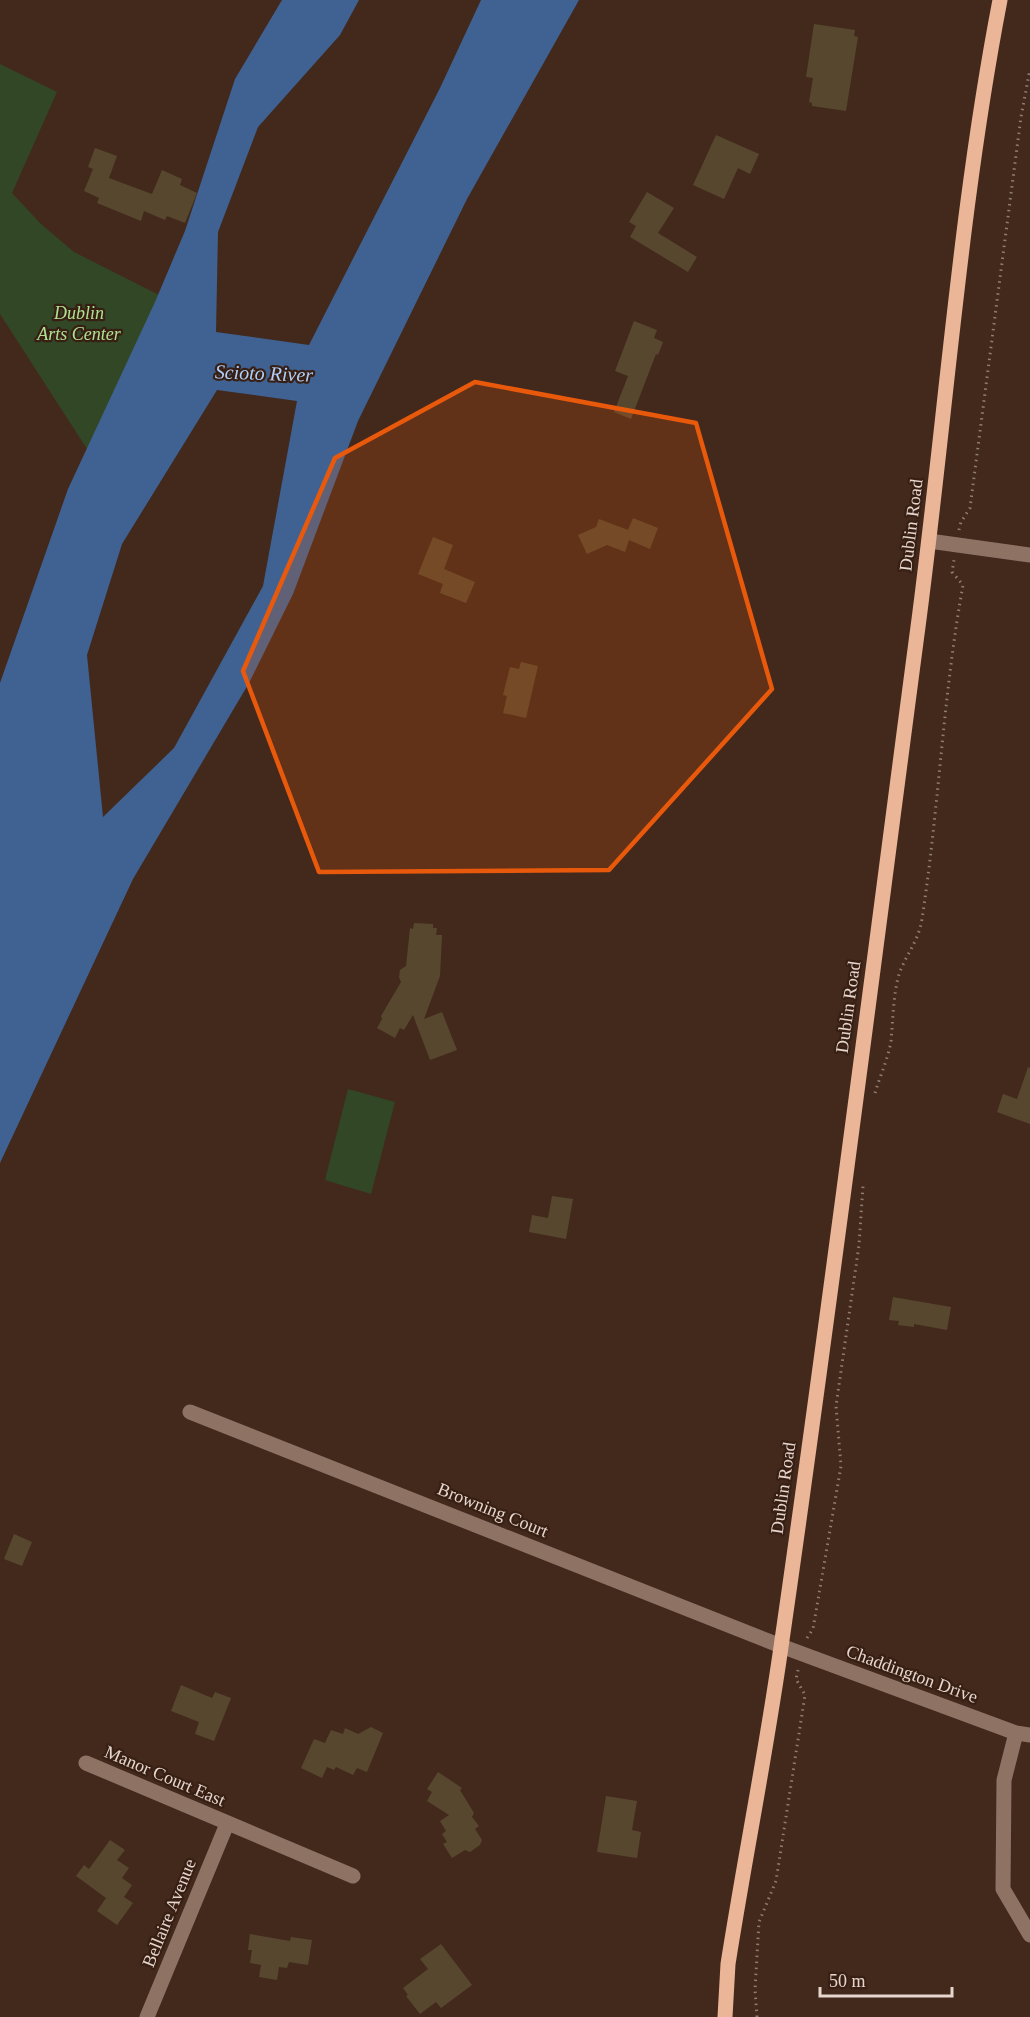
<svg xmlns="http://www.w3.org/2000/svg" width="1030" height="2017" font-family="'Times New Roman',serif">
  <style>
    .green { fill: #324726 }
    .water { fill: #3f6293; fill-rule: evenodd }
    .building { fill: #58472f }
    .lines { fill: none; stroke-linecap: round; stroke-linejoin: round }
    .path { stroke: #917c72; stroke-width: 3; stroke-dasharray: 1.5 4.5; stroke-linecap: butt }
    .minor { stroke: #8e7365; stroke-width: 15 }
    .major { stroke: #ebb598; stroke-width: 15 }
    .marked { fill: #e8590c; fill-opacity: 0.2; stroke: #e8590c; stroke-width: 4.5; stroke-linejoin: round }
    .labels { text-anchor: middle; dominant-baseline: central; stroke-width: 4.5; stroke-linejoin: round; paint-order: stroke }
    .park-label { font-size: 18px; font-style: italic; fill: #aee191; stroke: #381f13 }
    .street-label { font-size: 18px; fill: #e6d6ce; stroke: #381f13 }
    .water-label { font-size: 20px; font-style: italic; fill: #afcffb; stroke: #381f13 }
  </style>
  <rect width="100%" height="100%" fill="#42291c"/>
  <path class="green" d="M0 64 57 92 12 193 41 224 74 252 159 295 87 449 0 314Z
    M348 1089 395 1102 371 1194 325 1180Z"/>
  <path class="water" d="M282 0H359L340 35 258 127 218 232 216 332 309 345 440 88 481 0H579L467 199 358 421 293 594 249 683 133 879 0 1163V683L68 489 155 302 185 231 235 79ZM217 390 297 401 263 586 174 748 103 817 87 655 122 544Z"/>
  <path class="building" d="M814 24 855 30 854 36 858 37 846 111 812 106V103L809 102 813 78 806 77Z
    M716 135 759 154 750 174 738 168 724 199 693 185Z
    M95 148 117 156 109 178 152 194 162 170 182 179 180 185 197 193 185 223 167 216 165 220 144 211 141 221 97 203 99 198 84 191 93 169 88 167Z
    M647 192 674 208 658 233 697 257 688 272 630 237 636 226 629 222Z
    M634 321 657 330 654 338 663 342 658 355 656 354 631 419 614 412 628 376 615 371Z
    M633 518 658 528 650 549 629 540 625 552 607 545 587 554 578 535 596 527 599 519 628 530Z
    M433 537 453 545 444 569 475 582 466 603 440 593 443 584 418 574Z
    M521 662 538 666 526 718 503 713 507 696 503 695 510 667 519 669Z
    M414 923 433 924V928H437L436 935H442L440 976 424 1019 442 1012 457 1050 430 1060 413 1015 404 1030 400 1028 395 1038 377 1028 382 1019 381 1016 401 982 399 977 400 970 406 966 410 928 413 929Z
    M1028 1067 1030 1068V1124L997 1112 1003 1094 1017 1099Z
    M552 1196 573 1199 566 1239 529 1232 532 1215 548 1218Z
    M893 1297 951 1307 947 1330 914 1324V1327L898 1325 899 1321 889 1320Z
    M14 1534 32 1542 22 1566 4 1559Z
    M181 1685 212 1698 215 1692 231 1698 214 1741 195 1734 199 1722 171 1711Z
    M371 1727 383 1733 367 1772 357 1768 353 1775 336 1767 334 1770 327 1767 322 1778 301 1768 314 1739 325 1743 331 1730 343 1734 345 1728 358 1734Z
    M438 1772 462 1788 460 1790 474 1813 472 1817 479 1826 475 1829 482 1840 480 1845 470 1852 465 1850 452 1858 443 1844 447 1842 442 1834 446 1831 440 1821 449 1815 427 1801 432 1792 427 1789Z
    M606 1796 637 1801 632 1830 641 1832 637 1858 597 1852Z
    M110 1840 125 1850 117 1860 129 1868 122 1878 132 1885 124 1897 133 1903 117 1925 97 1911 106 1898 76 1876 84 1865 89 1869Z
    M250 1934 290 1941 291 1937 312 1940 308 1965 289 1962 287 1968 279 1967 277 1980 259 1977 261 1965 250 1963 252 1950H248Z
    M441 1944 472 1985 441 2008 436 2002 420 2014 406 1996 408 1995 403 1988 428 1969 420 1959Z"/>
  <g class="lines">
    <path class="path" d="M959 530 961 522 970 508 1021 117 1030 69
      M875 1093C880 1076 888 1059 891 1041 893 1020 893 999 898 978 904 956 918 944 922 919 939 808 943 695 963 585L952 572 954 560
      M807 1638 813 1629 841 1466 836 1406 859 1245 863 1186
      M757 2017 755 1990 759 1922 776 1881 805 1695 796 1679 798 1670"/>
    <path class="minor" d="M929 541 1030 555
      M190 1412 781 1646 1016 1733 1030 1735
      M1016 1733 1004 1780 1003 1889 1030 1935
      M86 1763 353 1876
      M147 2017 227 1824"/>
    <path class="major" d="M725 2017 728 1964C745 1856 767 1748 782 1640 830 1308 872 975 916 642 945 428 959 212 1000 0"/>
  </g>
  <path class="marked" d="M475 382 696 423 772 689 609 870 319 872 243 671 335 458Z"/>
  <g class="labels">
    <g class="park-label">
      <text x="79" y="313">Dublin<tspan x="79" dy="21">Arts Center</tspan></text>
    </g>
    <g class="street-label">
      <text transform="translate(911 525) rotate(-83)">Dublin Road</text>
      <text transform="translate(848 1007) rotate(-82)">Dublin Road</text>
      <text transform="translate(783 1488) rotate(-82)">Dublin Road</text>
      <text transform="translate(493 1510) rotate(22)">Browning Court</text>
      <text transform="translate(912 1674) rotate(20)">Chaddington Drive</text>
      <text transform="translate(165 1776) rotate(23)">Manor Court East</text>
      <text transform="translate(169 1913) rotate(-68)">Bellaire Avenue</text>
    </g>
    <g class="water-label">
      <text transform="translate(264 373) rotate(2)">Scioto River</text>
    </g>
  </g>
  <path d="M820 1987v9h132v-9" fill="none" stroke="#e6d6ce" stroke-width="3"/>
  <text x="829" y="1987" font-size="18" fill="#e6d6ce" stroke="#381f13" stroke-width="4.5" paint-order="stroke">50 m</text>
</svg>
